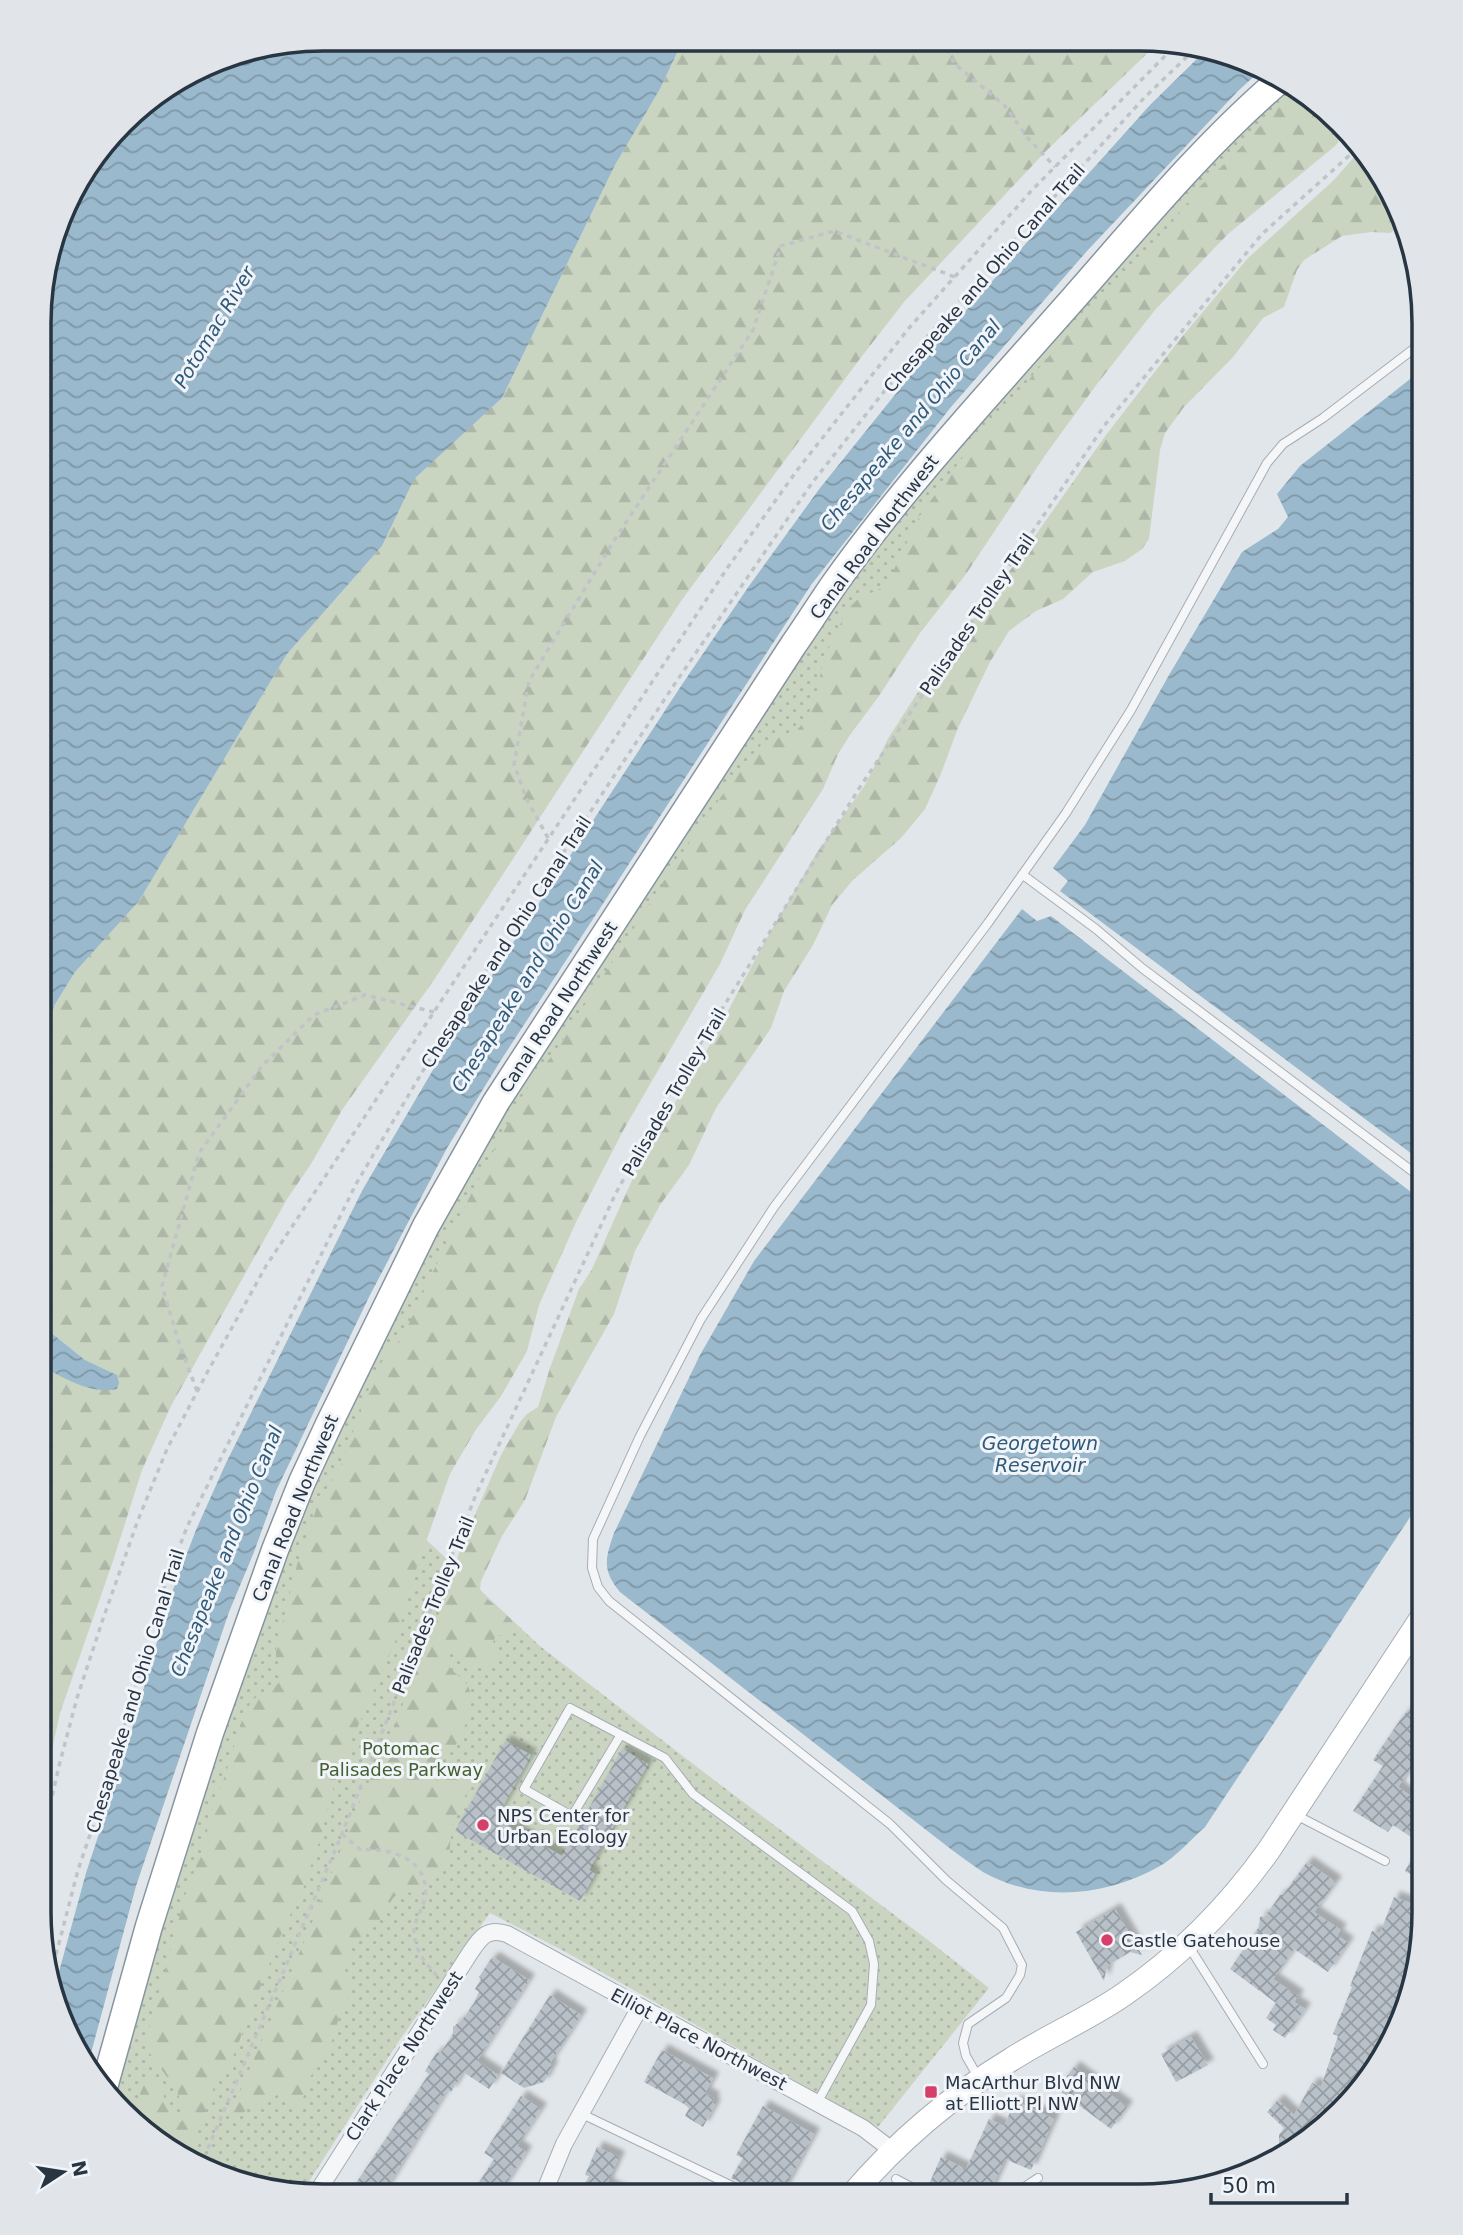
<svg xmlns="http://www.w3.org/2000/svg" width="1463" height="2235" font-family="'DejaVu Sans',sans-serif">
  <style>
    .green { fill: url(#green-dots) }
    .forest { fill: url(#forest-firs) }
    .water { fill: url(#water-waves) }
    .building { fill: url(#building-cross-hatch); filter: url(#shadow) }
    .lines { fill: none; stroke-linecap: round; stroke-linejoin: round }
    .service-casing { stroke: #a6adb5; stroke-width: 10 }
    .minor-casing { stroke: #a6adb5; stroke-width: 18 }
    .secondary-casing { stroke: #a6adb5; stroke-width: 25 }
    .trunk-casing { stroke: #8795a2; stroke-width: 29 }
    .path { stroke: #bfc4c9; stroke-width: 3.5; stroke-dasharray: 5 5; stroke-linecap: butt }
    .service { stroke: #f4f6f8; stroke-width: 8 }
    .minor { stroke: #f4f6f8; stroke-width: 16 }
    .secondary { stroke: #fff; stroke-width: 23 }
    .trunk { stroke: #fff; stroke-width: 26 }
    .poi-dot { fill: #d63f69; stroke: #f1f4f8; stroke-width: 2.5 }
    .labels { text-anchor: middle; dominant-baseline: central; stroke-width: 6; stroke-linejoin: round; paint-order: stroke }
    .street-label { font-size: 18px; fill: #283543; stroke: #f1f4f8 }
    .park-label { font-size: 18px; fill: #426034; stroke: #f1f4f8 }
    .poi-label { font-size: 18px; fill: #283543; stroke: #f1f4f8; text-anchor: start }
    .water-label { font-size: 19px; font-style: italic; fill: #2f5a7a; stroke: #f1f4f8 }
    .rim { fill: none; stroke: #283543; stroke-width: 3.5 }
  </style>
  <defs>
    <pattern id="green-dots" width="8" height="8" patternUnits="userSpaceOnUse" patternTransform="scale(1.75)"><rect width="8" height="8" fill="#c9d5c1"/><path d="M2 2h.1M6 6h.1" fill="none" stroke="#adb7a7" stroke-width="1.8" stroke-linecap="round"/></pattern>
    <pattern id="forest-firs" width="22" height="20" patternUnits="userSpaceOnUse" patternTransform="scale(1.75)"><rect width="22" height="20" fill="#c9d5c1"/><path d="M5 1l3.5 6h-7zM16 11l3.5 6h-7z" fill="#adb7a7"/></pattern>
    <pattern id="water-waves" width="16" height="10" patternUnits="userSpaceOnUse" patternTransform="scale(1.75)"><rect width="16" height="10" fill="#9ab9cc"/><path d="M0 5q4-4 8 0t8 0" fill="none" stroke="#7e97a7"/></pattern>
    <pattern id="building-cross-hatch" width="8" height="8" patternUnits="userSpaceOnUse" patternTransform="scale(1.75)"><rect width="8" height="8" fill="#b8c0c8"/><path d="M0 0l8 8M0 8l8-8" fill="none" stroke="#969da4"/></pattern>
    <filter id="shadow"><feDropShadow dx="6" dy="-6" stdDeviation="2" flood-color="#0004"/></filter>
  </defs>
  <rect width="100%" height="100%" fill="#e1e6ea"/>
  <path class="green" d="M1290 84 1313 97 1324 108 1010 433 403 1518 541 1647 714 1780 928 1940 989 1988 878 2127 562 1950 490 1913 399 2041 301 2194C256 2194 186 2165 150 2138 136 2127 124 2112 111 2099L119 2063 229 1714 303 1514 424 1251 490 1137 791 671 891 527 942 465 1057 333 1210 164Z"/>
  <path class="forest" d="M683 40 1160 41 1046 151 904 302 859 360 681 601 434 980 342 1110 311 1164 287 1199 171 1406 142 1470 113 1561 60 1713 39 1810V1365L86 1387 117 1375 85 1360 39 1323 40 1054 54 1006 75 972 139 901 287 654 382 546 413 479 502 398 615 165 660 89Z
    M1296 87 1313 97 1347 131 1335 146 1228 234 1155 310 1097 384 1046 454 966 574 920 633 879 696 850 735 838 754 823 789 745 910 720 964 624 1129 577 1220 539 1305 527 1351 501 1396 475 1431 450 1474 416 1570 396 1640 342 1762 327 1807 321 1840 313 1853 310 1874 280 1937 231 2062 214 2087 188 2160 150 2138 132 2120C137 2107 139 2088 149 2079L160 2085 167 2106 176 2122H181L185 2115 177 2091 149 2052 146 2040 185 1896 203 1847 214 1801 225 1776 245 1710 257 1696 274 1688 280 1681 283 1673 276 1657V1648L297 1565 317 1507 341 1464 374 1375 386 1355 403 1336 452 1231 522 1096 556 1050 674 865 743 765 761 745 796 731 805 721 816 699 823 660 847 610 857 600 881 588 890 578 919 517 947 478 977 439 1008 408 1032 376 1081 319 1122 280 1166 231 1198 188 1231 158Z
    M1363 147 1403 214 1405 224 1390 233 1371 232 1342 236 1304 260 1297 270 1284 307 1263 318 1233 357 1184 407 1165 433 1160 450 1149 539 1142 549 1125 561 1093 572 1063 599 1036 611 1009 631 990 662 958 728 940 776 925 809 901 838 853 880 832 905 813 945 784 991 771 1028 716 1108 689 1165 660 1205 635 1251 614 1314 556 1417 525 1500 502 1536 481 1581 480 1589 485 1597 511 1619 514 1627 512 1634 496 1636 493 1642 498 1656 496 1662C475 1675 468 1658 450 1652L445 1657C448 1672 461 1674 468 1686 477 1704 460 1745 446 1758 441 1763 433 1766 428 1770V1777C443 1788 450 1771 464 1766L470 1768 472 1773 470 1786 452 1825 449 1856 439 1874 429 1884 413 1892 398 1894 393 1898 378 1924 365 1933 350 1950 345 1970 351 1993 340 2014 332 2041 308 2081 302 2102 297 2107 289 2103 285 2097 277 2095 267 2102 249 2107 236 2121 231 2120 230 2115 307 1935 361 1799 394 1727 445 1598 460 1550 477 1510 501 1455 520 1422 527 1414 538 1407 550 1368 579 1289 591 1271 643 1156 711 1043 765 941 816 854 865 785 889 737 916 695 1023 553 1106 435 1181 338 1248 258 1334 180Z"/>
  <path class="water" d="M323 39 683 40 660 89 615 165 502 398 414 479 382 546 287 654 139 901 75 972 54 1006 40 1054 41 286 76 181 136 109 231 54Z
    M1207 49 1248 60 1263 68 1237 92 1087 251 951 407 811 585 501 1060 447 1148 369 1297 276 1491 254 1552 229 1612 136 1886 87 2068 60 2021 54 1990 86 1873 122 1764 169 1600 196 1530 226 1463 363 1189 460 1024 681 686 749 586 820 488 935 345 1150 105Z
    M1424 368V1163L1060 891 1068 881 1053 868 1085 825 1169 675 1242 552 1278 529 1288 517 1277 494 1300 466Z
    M1022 909 1037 921 1051 916 1424 1202V1496L1205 1827C1191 1839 1176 1857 1160 1866 1106 1897 1038 1903 983 1872 972 1865 962 1857 952 1850L620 1592C602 1570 605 1559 614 1533L700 1355 754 1261Z
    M39 1323 85 1360 117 1375 119 1383 117 1389C90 1395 63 1377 39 1365Z"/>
  <path class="building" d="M1424 1691V1761L1418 1757 1398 1787 1424 1805V1882L1405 1871 1420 1843 1393 1825 1388 1832 1353 1811 1383 1766 1373 1760 1400 1720Z
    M505 1741 531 1755 496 1819 562 1856 622 1749 648 1764 589 1870 595 1874 580 1901 455 1831Z
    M1307 1862 1336 1882 1314 1912 1341 1930 1337 1935 1348 1943 1328 1972 1294 1949 1273 1979 1298 1996 1294 2002 1305 2009 1285 2038 1273 2030 1276 2025 1266 2018 1276 2003 1230 1969 1259 1927 1260 1917 1266 1916 1280 1895H1283Z
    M1394 1897 1424 1908V1931L1416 1966 1382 2053H1379L1366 2085 1311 2139 1285 2154 1279 2144V2135L1284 2128 1267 2112 1278 2100 1294 2115 1312 2083 1321 2087 1338 2036 1333 2034 1352 1987 1350 1986 1372 1931 1380 1933Z
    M1115 1909 1142 1955 1130 1952 1107 1966 1104 1981 1076 1932Z
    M494 1958 529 1980 477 2061 498 2075 489 2089 463 2072 451 2092 447 2090 383 2194H360L352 2189 429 2074 425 2071 437 2052 440 2054 453 2034V2027L463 2019 474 2003 479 1992 475 1989 481 1979 479 1977 491 1959Z
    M550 1995 581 2015 550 2063 552 2067 544 2082 524 2088 501 2073Z
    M1191 2037 1208 2065 1176 2082 1161 2054Z
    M662 2050 713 2078 705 2093 714 2098 712 2103 715 2105 703 2127 685 2116 689 2108 684 2104 644 2082Z
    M1074 2067 1127 2107 1111 2129 1057 2089Z
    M521 2096 541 2109 517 2146 526 2152 499 2195H471L494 2159 484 2153Z
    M1015 2101 1054 2119 1031 2170 1005 2159 988 2196H956L929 2184 941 2157 966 2169 989 2119 1004 2126Z
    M763 2106 814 2134 781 2195H757L754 2189 731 2178 743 2158 736 2155Z
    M597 2147 619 2157 607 2184 629 2195H580L589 2176 585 2175Z"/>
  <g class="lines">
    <defs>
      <path id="service" d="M1023 875 1096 929 1142 968 1424 1180
        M620 1736 572 1816 524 1789 570 1708 665 1758 693 1794 852 1911 869 1941 874 1964 871 2005 817 2103
        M1294 1814 1385 1861
        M1188 1945 1263 2064
        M978 2077 966 2056 963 2043 968 2024 1006 1998 1020 1975 1022 1965 1003 1928 946 1880 890 1824 609 1601 598 1587 592 1568 593 1539 640 1436 701 1319 774 1207 988 923 1066 813 1131 710 1267 463 1283 444 1323 418 1424 341
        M582 2114 751 2195
        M896 2179 928 2196
        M1011 2196 1038 2178"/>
      <path id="minor" d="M316 2194 470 1953C480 1938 487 1927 507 1934L817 2103 863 2128 893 2151
        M543 2195 564 2144 640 2007"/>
      <path id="secondary" d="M851 2196C897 2142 951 2096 1012 2059 1048 2036 1088 2019 1123 1995 1180 1956 1229 1906 1269 1850L1424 1614"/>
      <path id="trunk" d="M103 2091 149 1926 210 1733 275 1550 302 1482 329 1424 426 1226 496 1102 794 644C808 624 821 603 835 583 907 482 992 391 1074 298 1140 223 1205 144 1281 79"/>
    </defs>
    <use href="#service" class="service-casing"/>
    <use href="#minor" class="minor-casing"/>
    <use href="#secondary" class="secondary-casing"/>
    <use href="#trunk" class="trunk-casing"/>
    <path class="path" d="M943 40 954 63 1005 106 1027 137 1055 167
      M548 838 526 798 514 764 529 681 615 539 753 330 781 246 834 231 955 277
      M197 1391 179 1343 162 1286 199 1153 262 1066 314 1015 365 995 434 1012
      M342 1834 361 1850C391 1847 431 1861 425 1897 423 1909 413 1922 414 1934 417 1955 425 1962 438 1977
      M39 1854 59 1766 77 1698 103 1619 138 1520 167 1449 208 1371 266 1266 728 567 798 469 909 328 1033 189 1179 42
      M51 1974 78 1870 115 1761 160 1598 187 1527 356 1184 453 1020 676 682 812 483 927 337 1144 98 1198 46
      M200 2167 342 1834 477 1492 615 1195 671 1091 860 787 1104 426 1262 234 1361 145"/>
    <use href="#service" class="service"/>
    <use href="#minor" class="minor"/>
    <use href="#secondary" class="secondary"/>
    <use href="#trunk" class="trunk"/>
  </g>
  <g class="poi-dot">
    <circle cx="483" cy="1825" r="7"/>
    <circle cx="1107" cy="1940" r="7"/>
    <rect x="924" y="2085" width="14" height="14" rx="3.5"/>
  </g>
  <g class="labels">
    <g class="street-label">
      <text transform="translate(984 278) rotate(-49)">Chesapeake and Ohio Canal Trail</text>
      <text transform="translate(874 537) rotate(-53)">Canal Road Northwest</text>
      <text transform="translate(977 614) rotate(-56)">Palisades Trolley Trail</text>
      <text transform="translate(506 942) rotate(-57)">Chesapeake and Ohio Canal Trail</text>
      <text transform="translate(558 1007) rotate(-57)">Canal Road Northwest</text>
      <text transform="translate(674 1092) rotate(-60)">Palisades Trolley Trail</text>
      <text transform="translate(295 1508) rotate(-68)">Canal Road Northwest</text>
      <text transform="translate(433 1605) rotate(-68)">Palisades Trolley Trail</text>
      <text transform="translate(135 1691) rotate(-73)">Chesapeake and Ohio Canal Trail</text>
      <text transform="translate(699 2039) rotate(28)">Elliot Place Northwest</text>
      <text transform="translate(404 2056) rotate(-57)">Clark Place Northwest</text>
    </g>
    <g class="park-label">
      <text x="401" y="1748">Potomac<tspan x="401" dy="21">Palisades Parkway</tspan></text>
    </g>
    <g class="poi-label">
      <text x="497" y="1815">NPS Center for<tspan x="497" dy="21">Urban Ecology</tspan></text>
      <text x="1121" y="1940">Castle Gatehouse</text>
      <text x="945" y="2082">MacArthur Blvd NW<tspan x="945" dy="21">at Elliott Pl NW</tspan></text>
    </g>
    <g class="water-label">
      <text transform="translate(214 327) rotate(-59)">Potomac River</text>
      <text transform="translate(910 425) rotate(-50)">Chesapeake and Ohio Canal</text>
      <text transform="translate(527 976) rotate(-58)">Chesapeake and Ohio Canal</text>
      <text x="1040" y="1443">Georgetown<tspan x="1040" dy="22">Reservoir</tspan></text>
      <text transform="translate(226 1551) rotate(-68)">Chesapeake and Ohio Canal</text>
    </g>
  </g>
  <path d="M0 0H1463V2235H0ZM323 51H1140A272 272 0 0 1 1412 323V1912A272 272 0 0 1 1140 2184H323A272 272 0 0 1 51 1912V323A272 272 0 0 1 323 51Z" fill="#e1e5ea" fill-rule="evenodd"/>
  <path class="rim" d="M323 51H1140A272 272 0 0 1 1412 323V1912A272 272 0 0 1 1140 2184H323A272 272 0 0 1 51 1912V323A272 272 0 0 1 323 51Z"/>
  <g transform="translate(63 2172) rotate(78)" stroke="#f1f4f8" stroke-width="5" paint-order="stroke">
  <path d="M0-5L12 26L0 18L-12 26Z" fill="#283543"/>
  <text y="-10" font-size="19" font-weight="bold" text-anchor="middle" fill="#283543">N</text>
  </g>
  <path d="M1211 2193v10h136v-10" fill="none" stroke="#283543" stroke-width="3.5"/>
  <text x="1222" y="2193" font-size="21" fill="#283543" stroke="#f1f4f8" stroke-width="5" paint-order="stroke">50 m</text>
</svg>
